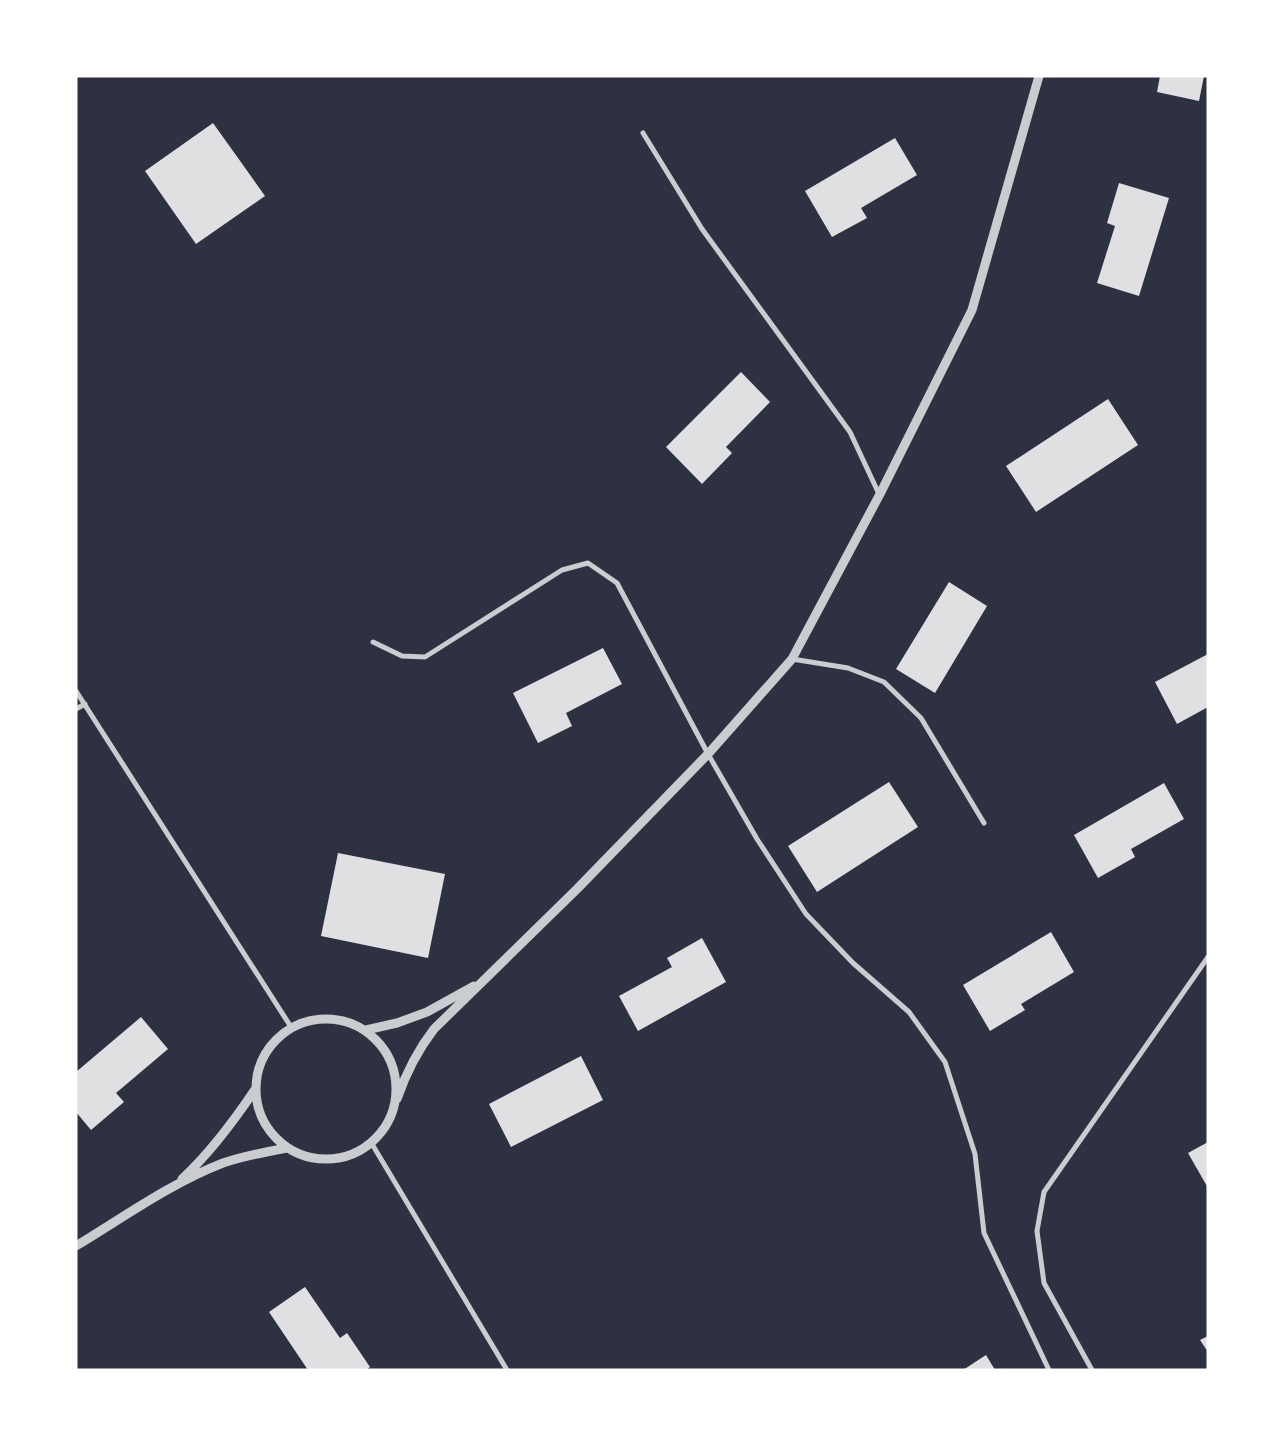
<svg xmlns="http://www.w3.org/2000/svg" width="1284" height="1446" font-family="Merriweather,serif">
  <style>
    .building { fill: #e0e0e3 }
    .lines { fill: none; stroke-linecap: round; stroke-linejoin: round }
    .minor { stroke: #caccd0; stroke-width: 5 }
    .tertiary { stroke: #caccd0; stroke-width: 9 }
  </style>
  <rect width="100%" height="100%" fill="#2d3142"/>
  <path class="building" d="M1160 76H1204L1199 101 1157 92Z
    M213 123 265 196 196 244 145 171Z
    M895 138 917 175 861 208 867 218 832 237 805 191Z
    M1119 183 1169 198 1139 296 1097 283 1115 226 1107 223Z
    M741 372 770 402 726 447 732 453 702 484 666 447Z
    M1108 399 1138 445 1036 512 1006 466Z
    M949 582 987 606 935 693 896 669Z
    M603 648 622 684 566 713 572 726 538 743 513 693Z
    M1208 654V707L1177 724 1155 682Z
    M889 782 918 827 817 892 788 846Z
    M1164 783 1184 819 1131 849 1135 857 1098 878 1074 835Z
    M338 853 445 874 428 958 321 936Z
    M1051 932 1074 972 1021 1004 1025 1010 990 1031 963 985Z
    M702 938 726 982 638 1031 619 996 672 967 667 958Z
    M141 1017 168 1049 116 1093 124 1102 91 1130 76 1112V1072Z
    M581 1056 603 1100 511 1147 489 1104Z
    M1208 1142V1188L1188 1153Z
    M305 1287 340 1338 347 1333 370 1367 366 1370H308L269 1312Z
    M1208 1336V1352L1200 1340Z
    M986 1355 995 1370H963Z"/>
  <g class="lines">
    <path class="minor" d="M643 133 702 229 850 432 879 494
      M373 642 402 656 425 657 562 570 588 563 617 583 708 754 757 839 806 914 853 963 909 1012 945 1062 975 1154 984 1233 1049 1370
      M792 659 848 668 884 682 921 718 984 823
      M76 691 291 1027
      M76 709 85 704
      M372 1144 507 1370
      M1092 1370 1044 1283 1037 1231 1044 1192 1208 957"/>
    <path class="tertiary" d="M256 1089a70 70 0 1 1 140 0a70 70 0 1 1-140 0Z
      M366 1030 397 1023 427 1012 474 986
      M397 1099C406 1073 417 1051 434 1029L577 889 708 754 792 659 880 494 972 310 1039 76
      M182 1179C211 1152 234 1121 256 1088
      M76 1246C124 1217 171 1183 223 1163 244 1156 265 1152 287 1148"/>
  </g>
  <rect width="1284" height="1446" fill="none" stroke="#ffffff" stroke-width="155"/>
</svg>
